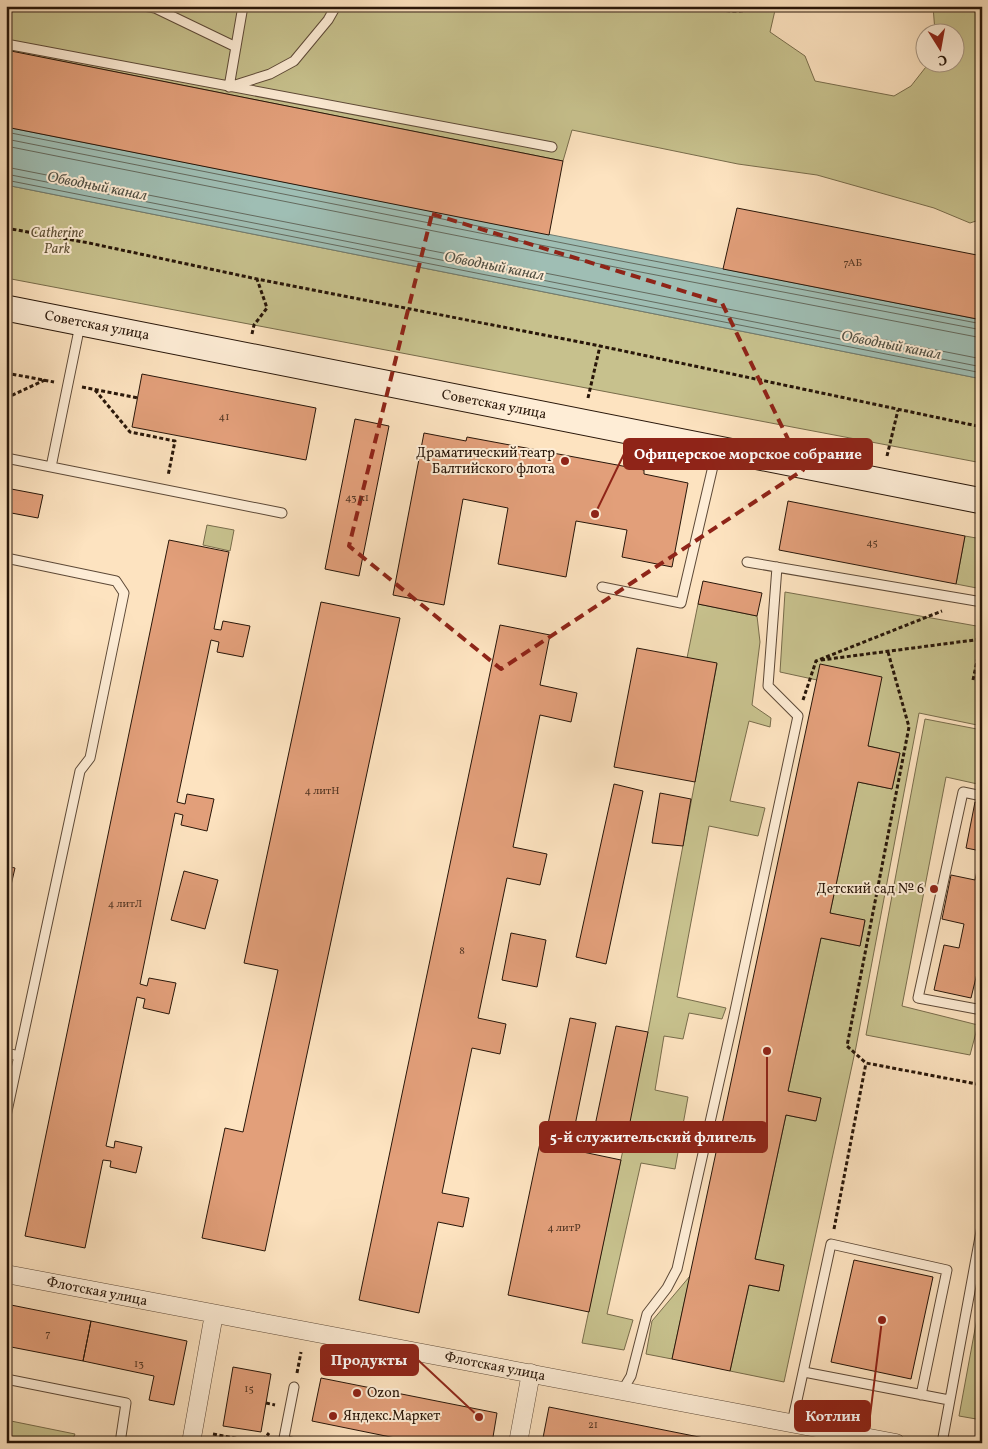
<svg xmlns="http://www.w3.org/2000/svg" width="988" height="1449" font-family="Vollkorn,serif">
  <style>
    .green { fill: #c7c18d; stroke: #786c4b }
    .water { fill: #9fbeb4; stroke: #6f7b70 }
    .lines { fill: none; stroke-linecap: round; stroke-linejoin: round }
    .shore { stroke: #646a5e; stroke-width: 1 }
    .building { fill: #e29f7a; stroke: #281609 }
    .lane-casing { stroke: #5d4937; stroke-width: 11 }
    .street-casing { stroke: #5d4937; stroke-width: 19 }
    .secondary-casing { stroke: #281609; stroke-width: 27 }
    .path { stroke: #281609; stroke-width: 3; stroke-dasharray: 4 2.5; stroke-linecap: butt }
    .lane { stroke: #feedd6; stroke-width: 9 }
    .street { stroke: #feedd6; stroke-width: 18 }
    .secondary { stroke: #feedd6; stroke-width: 25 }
    .marked { fill: none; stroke: #8f2418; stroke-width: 4; stroke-dasharray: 10 6; stroke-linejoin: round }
    .poi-dot { fill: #8f2418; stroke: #feedd6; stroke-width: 2 }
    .labels { text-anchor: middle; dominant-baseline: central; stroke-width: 4; stroke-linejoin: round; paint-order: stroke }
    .number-label { font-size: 11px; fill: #563825 }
    .park-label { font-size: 14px; font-style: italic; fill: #605237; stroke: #feedd6 }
    .street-label { font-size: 14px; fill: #281609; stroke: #feedd6 }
    .poi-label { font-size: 14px; fill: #281609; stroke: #feedd6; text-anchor: end }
    .water-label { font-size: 15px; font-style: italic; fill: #525145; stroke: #feedd6 }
    .leader { fill: none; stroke: #8f2418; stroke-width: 2 }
    .callout-dot { fill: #8f2418; stroke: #feedd6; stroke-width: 2 }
    .callout { fill: #8f2418; stroke: #8f2418; stroke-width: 2 }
    .callout-label { font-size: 15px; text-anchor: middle; font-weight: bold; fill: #fff }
  </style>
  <rect width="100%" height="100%" fill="#fde3c0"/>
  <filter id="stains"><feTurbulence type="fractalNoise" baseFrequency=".004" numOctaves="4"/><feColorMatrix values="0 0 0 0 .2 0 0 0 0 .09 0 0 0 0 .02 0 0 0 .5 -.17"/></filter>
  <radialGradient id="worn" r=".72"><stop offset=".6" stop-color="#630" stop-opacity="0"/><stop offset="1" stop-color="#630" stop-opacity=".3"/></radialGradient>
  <path class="green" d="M6 6H776L770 32 805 56 815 81 894 96 911 86 929 63 956 62V32H935L933 6H982V219L970 223 934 208 817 175 738 164 572 130 563 161 6 50Z
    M6 185 982 379V463L6 278Z
    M207 525 234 530 230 551 203 545Z
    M965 536 982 539V589L956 584Z
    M785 592 982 627V726L919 713 856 1047 784 1382 730 1371 749 1285 779 1291 784 1265 755 1259 786 1115 815 1121 821 1098 788 1091 821 938 860 946 865 921 830 913 858 782 892 789 900 753 868 746 817 680 780 672Z
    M698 604 757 616 760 642 752 705 771 718 770 727 749 721 730 801 765 808 758 836 709 826 677 997 726 1008 722 1019 689 1013 683 1039 664 1036 655 1090 688 1097 675 1169 641 1163 607 1314 633 1320 624 1350 582 1343 648 1032 717 664 687 658Z
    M925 719 982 730V785L946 777 902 1006 978 1025 970 1055 866 1035Z
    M690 1276 672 1359 646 1354 652 1321Z
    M982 1291V1420L959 1416Z
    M6 1420 75 1434 71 1443H6Z"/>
  <path class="water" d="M6 127 982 320V379L6 185Z"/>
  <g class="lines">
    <path class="shore" d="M6 132 628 256 982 324
      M6 139 626 262 982 330
      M6 146 625 269 982 338
      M6 167 982 359
      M6 174 982 367
      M6 180 982 373"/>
  </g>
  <path class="building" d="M6 50 563 161 549 235 6 127Z
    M737 208 982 256V320L723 269Z
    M142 374 316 408 306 460 132 427Z
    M355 419 389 426 359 576 325 569Z
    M424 433 466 441 467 437 644 470V474L688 483 672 567 622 557 627 530 576 521 566 577 498 564 508 508 463 499 444 605 393 595Z
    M6 488 43 495 38 518 6 512Z
    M788 501 965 536 956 584 779 550Z
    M169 540 229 552 214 629 221 630 223 621 250 626 243 657 217 652 219 642 211 640 177 802 185 804 187 794 214 799 207 831 181 825 183 815 175 813 140 984 147 986 149 978 176 983 169 1014 143 1008 145 999 137 997 106 1146 114 1148 115 1141 142 1147 136 1173 110 1167 111 1161 103 1160 85 1248 25 1236Z
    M703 581 762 593 757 616 698 604Z
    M321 602 400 618 265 1251 202 1238 225 1128 243 1132 278 970 244 963Z
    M500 625 550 635 540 685 577 693 571 722 540 715 513 847 547 854 540 885 507 878 478 1018 506 1024 500 1054 472 1048 442 1193 469 1198 463 1227 438 1222 419 1313 359 1300Z
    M637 648 717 663 695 782 614 767Z
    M820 664 882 677 868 746 900 753 892 789 858 782 830 913 865 920 860 946 821 938 788 1091 821 1098 816 1121 786 1115 755 1259 784 1265 779 1291 749 1285 730 1371 672 1359Z
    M614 784 643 791 606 964 576 957Z
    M660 793 691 799 683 846 652 843Z
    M975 802 982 803V953L971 998 934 990 944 945 959 948 964 924 942 919 951 875 975 880 981 851 966 848Z
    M6 866 15 868 6 907Z
    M184 871 218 880 205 929 171 920Z
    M511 933 546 940 537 987 502 980Z
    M570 1018 596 1023 574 1130 548 1124Z
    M616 1026 648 1032 626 1142 593 1135Z
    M540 1143 621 1160 589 1312 508 1295Z
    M854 1260 933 1277 911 1379 831 1362Z
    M6 1304 91 1321 83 1361 6 1346Z
    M91 1321 187 1341 174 1405 149 1400 154 1376 83 1361Z
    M233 1367 271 1374 261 1432 223 1426Z
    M321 1378 497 1413 492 1443H420L312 1421Z
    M549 1407 729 1443H542Z"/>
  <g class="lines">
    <defs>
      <path id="lane" d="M144 6 155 8 236 47
        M243 6 229 87 270 74 294 61 328 20 336 6
        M6 44 552 147
        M6 458 282 513
        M51 467 80 325
        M6 558 116 581 124 593 90 758 80 771 6 1116
        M747 562 982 602
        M602 587 681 603 717 449
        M982 796 963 792 918 998 982 1010
        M6 1053 19 1056
        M804 1372 949 1400
        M6 1379 126 1403 120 1443
        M622 1391 631 1376 647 1314 667 1288 677 1269 733 1020 798 716 768 686 777 567
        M792 1423 831 1244 947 1270 921 1395
        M284 1440 295 1443
        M283 1443 294 1387
        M942 1443 982 1226"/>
      <path id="street" d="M6 1274 896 1443
        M191 1443 214 1314
        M518 1443 531 1373"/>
      <path id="secondary" d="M6 308 982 501"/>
    </defs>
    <use href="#lane" class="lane-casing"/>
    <use href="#street" class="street-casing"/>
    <use href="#secondary" class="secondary-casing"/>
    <path class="path" d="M707 6C726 11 738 15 757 6
      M6 228 89 243 257 279 600 346 982 427
      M252 334 254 325 267 308 257 279
      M6 373 54 382
      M82 387 138 398
      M95 390 130 432 175 441 168 476
      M6 398 45 380
      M588 398 600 346
      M887 456 898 410
      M888 652 909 727 847 1046 866 1063 982 1085
      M821 660 982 639
      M973 680 982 638
      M803 700 816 661 942 611
      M834 1229 866 1063
      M297 1373 301 1352
      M266 1403 275 1405
      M213 1434 261 1443 269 1433"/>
    <use href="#lane" class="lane"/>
    <use href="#street" class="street"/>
    <use href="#secondary" class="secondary"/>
  </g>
  <path class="marked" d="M432 214 722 303 803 470 501 669 349 546Z"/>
  <g class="poi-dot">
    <circle cx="565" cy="461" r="5"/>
    <circle cx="934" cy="889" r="5"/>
    <circle cx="357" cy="1393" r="5"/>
    <circle cx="333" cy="1416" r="5"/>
  </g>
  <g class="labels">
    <g class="number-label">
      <text x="853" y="263">7АБ</text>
      <text x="224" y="417">41</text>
      <text x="357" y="498">43 к1</text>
      <text x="872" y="543">45</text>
      <text x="322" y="791">4 литН</text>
      <text x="125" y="904">4 литЛ</text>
      <text x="462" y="951">8</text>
      <text x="564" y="1228">4 литР</text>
      <text x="48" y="1334">7</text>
      <text x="139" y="1364">13</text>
      <text x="249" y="1389">15</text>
      <text x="593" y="1425">21</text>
    </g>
    <g class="park-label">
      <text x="57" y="233">Catherine<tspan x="57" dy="16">Park</tspan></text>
    </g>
    <g class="street-label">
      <text transform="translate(97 326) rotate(11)">Советская улица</text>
      <text transform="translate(494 405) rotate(11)">Советская улица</text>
      <text transform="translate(97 1292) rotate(11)">Флотская улица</text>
      <text transform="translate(495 1367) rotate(11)">Флотская улица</text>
    </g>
    <g class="poi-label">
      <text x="555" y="453">Драматический театр<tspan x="555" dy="16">Балтийского флота</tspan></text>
      <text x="924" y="889">Детский сад № 6</text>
      <text x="367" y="1393" text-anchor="start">Ozon</text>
      <text x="343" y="1416" text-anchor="start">Яндекс.Маркет</text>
    </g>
    <g class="water-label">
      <text transform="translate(97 187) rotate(11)">Обводный канал</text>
      <text transform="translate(494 267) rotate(11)">Обводный канал</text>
      <text transform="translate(891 346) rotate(11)">Обводный канал</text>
    </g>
  </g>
  <path class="leader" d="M595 514L624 454M767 1051L767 1137M479 1417L418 1360M882 1320L870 1416"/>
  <g class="callout-dot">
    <circle cx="595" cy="514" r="5"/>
    <circle cx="767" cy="1051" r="5"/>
    <circle cx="479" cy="1417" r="5"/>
    <circle cx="882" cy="1320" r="5"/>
  </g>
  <g class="callout">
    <rect x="624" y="439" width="248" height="30" rx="5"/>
    <rect x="540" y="1122" width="227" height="30" rx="5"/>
    <rect x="321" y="1345" width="97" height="30" rx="5"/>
    <rect x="795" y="1401" width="75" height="30" rx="5"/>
  </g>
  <g class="callout-label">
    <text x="748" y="459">Офицерское морское собрание</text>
    <text x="653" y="1142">5-й служительский флигель</text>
    <text x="369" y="1365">Продукты</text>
    <text x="833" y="1421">Котлин</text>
  </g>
  <rect width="988" height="1449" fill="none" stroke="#fde3c0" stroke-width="25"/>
  <rect x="8" y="8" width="973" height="1434" fill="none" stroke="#281609" stroke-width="2.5"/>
  <rect x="12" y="12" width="963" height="1424" fill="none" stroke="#281609"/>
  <g transform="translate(940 48) rotate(169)"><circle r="24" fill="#feedd6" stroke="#a89784"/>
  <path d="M0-4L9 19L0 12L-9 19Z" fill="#8f2418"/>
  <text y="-8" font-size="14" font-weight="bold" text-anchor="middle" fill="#281609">С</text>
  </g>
  <rect width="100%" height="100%" filter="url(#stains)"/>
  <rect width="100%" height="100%" fill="url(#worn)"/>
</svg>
